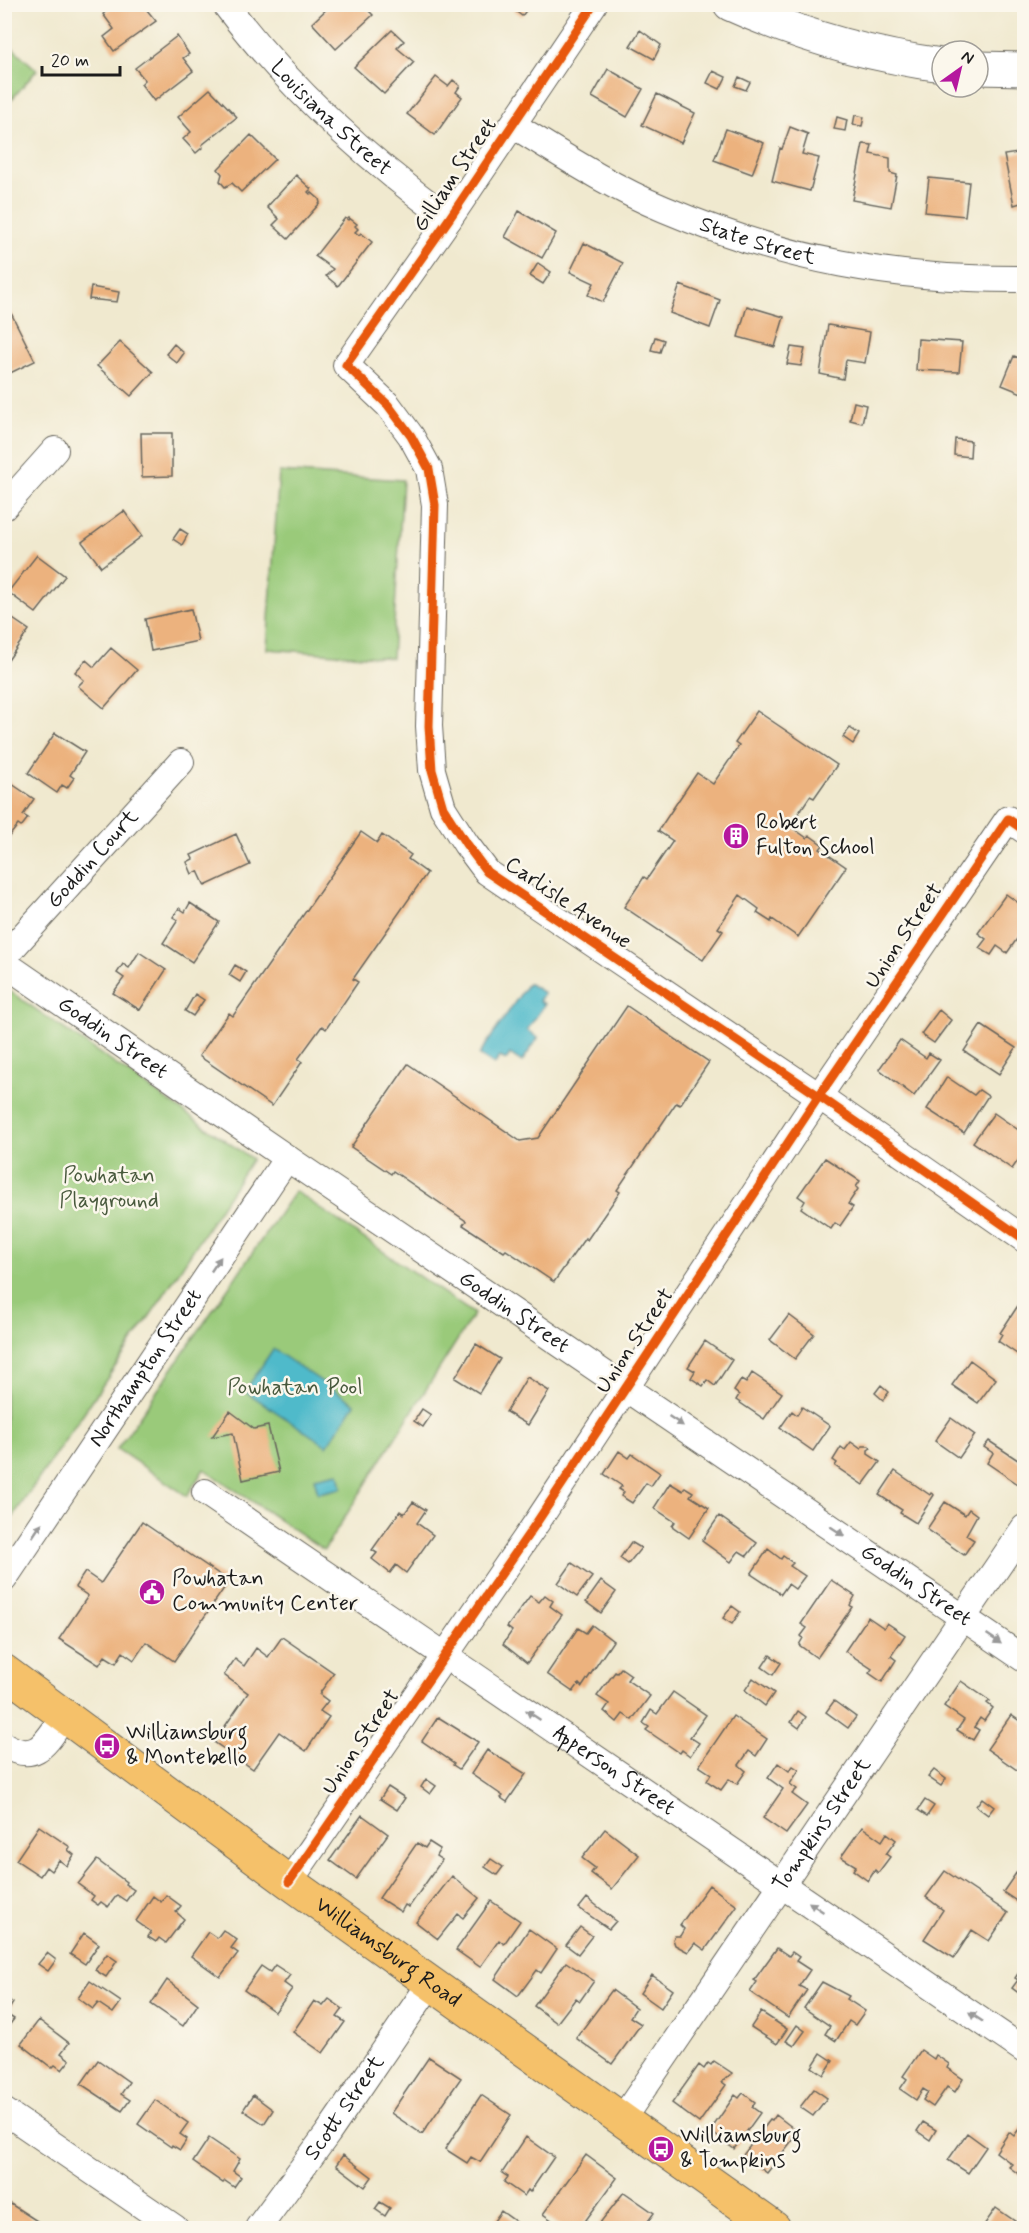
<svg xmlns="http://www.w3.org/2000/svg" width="1029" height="2233" font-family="Mynerve,sans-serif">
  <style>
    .green { fill: #9aca7a; stroke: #5b734b; stroke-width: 1.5 }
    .water { fill: #4fbaca; stroke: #366b73; stroke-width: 1.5 }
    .building { fill: #ecb27e }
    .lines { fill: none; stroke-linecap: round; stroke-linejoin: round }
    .minor-casing { stroke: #66645b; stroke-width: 28 }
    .tertiary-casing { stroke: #66645b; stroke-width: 35 }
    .primary-casing { stroke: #66645b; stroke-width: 35 }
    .minor { stroke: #fff; stroke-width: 26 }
    .tertiary { stroke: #fff; stroke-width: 33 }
    .primary { stroke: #f5c16b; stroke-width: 33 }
    .cycleway-casing { stroke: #fbf7ec; stroke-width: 13 }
    .cycleway { stroke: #e8590c; stroke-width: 9 }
    .oneway { fill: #999 }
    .labels { text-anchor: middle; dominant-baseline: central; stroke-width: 5; stroke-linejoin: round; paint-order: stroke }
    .street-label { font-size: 22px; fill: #1c1c1c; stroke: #fbf7ec }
    .poi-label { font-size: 22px; fill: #1c1c1c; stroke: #fbf7ec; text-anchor: start }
    .park-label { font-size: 22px; fill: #48593d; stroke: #fbf7ec }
  </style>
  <rect width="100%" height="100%" fill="#fbf7ec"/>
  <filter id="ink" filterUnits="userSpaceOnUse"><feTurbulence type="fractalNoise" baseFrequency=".0167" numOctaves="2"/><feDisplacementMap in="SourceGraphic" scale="12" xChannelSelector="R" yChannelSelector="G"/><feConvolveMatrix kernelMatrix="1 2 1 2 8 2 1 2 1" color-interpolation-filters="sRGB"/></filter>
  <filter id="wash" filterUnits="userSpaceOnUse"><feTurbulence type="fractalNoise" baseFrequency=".008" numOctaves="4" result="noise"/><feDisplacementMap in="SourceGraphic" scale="24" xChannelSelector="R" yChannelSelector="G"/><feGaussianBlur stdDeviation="1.35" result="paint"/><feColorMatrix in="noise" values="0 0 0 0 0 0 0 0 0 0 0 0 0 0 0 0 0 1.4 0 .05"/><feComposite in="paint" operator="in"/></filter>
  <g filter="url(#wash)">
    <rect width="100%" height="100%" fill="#f0e9cf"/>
    <path class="green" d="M5 41 37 70 5 107 4 42Z
      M279 472 403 480 392 658 267 649Z
      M5 988 252 1159 158 1304 5 1528Z
      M295 1191 474 1314 324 1550 204 1469 187 1496 117 1449Z"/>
    <path class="water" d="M528 983 544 993 539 1001 545 1004 527 1030 538 1038 522 1062 510 1054 506 1060 500 1057 494 1065 479 1055Z
      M273 1349 355 1404 327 1446 245 1391Z
      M339 1473 342 1488 318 1493 314 1478Z"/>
    <g id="blocks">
      <path class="building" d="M115 4H142L156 21 114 51 104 37 114 29 103 14Z
        M332 4H370L366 8 373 15 336 49 312 23Z
        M511 4H531L522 16 510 7Z
        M392 30 404 41 397 48 414 62 384 94 354 67Z
        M640 30 661 45 654 59 630 46Z
        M177 36 189 54 183 58 193 71 154 101 141 84 145 80 135 68Z
        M608 69 643 89 627 117 592 97Z
        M713 71 726 77 720 89 707 83Z
        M436 77 448 86 453 80 460 86 456 92 462 97 435 135 407 114Z
        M739 77 750 82 746 90 735 86Z
        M210 89 237 117 202 145 203 147 196 153 183 139 191 132 178 117Z
        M657 94 695 113 681 143 642 125Z
        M855 115 864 117 862 126 853 125Z
        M837 117 847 120 845 131 834 129Z
        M790 127 808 134 802 154 819 158 810 191 772 181 780 148 782 149Z
        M726 129 764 143 752 174 714 160Z
        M251 135 275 159 241 192 232 183 225 187 220 181 222 174 218 169Z
        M863 144 872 145 870 154 890 158V173L897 175 891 207 852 200Z
        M1024 152V202L1014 205 1004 155Z
        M296 175 311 189 308 192 310 194 311 192 319 199 320 203 288 239 273 225 279 219 267 207Z
        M929 178 969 182 965 216 925 212Z
        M519 211 556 233 542 258 505 237Z
        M345 218 348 220 349 218 357 224 355 226 358 229 355 232 359 235 361 233 372 242 338 286 326 276 333 269 315 256Z
        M584 243 623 263 603 302 588 295 594 283 570 272Z
        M538 263 551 272 543 284 530 276Z
        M680 285 720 300 710 328 670 313Z
        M91 287 119 292 117 302 89 299Z
        M747 306 784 317 775 347 738 337Z
        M11 313 35 361 4 376V316Z
        M828 325 870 332 865 363 846 360 843 379 820 374Z
        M655 337 664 340 660 352 651 350Z
        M918 339 962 342 959 372 916 370Z
        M120 342 153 372 131 396 97 366Z
        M174 344 184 353 177 363 166 354Z
        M791 347 805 349 801 366 787 364Z
        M1014 356 1024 360V394L1002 385Z
        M854 402 866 405 862 423 850 420Z
        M141 433H172V476L142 477Z
        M955 439 971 441 970 457 954 455Z
        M124 511 142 536 101 567 82 542Z
        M180 529 188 534 182 545 173 539Z
        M37 555 65 576 36 613 8 592Z
        M191 609 198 641 151 651 145 619Z
        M4 613 29 630 4 666Z
        M111 648 137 670 104 708 78 686 84 680 75 672 86 660 94 667Z
        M757 711 837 765 814 798 810 796 790 826 807 838 809 835 823 845 820 849 846 867 798 937 772 919 771 922 757 913 759 909 740 895 718 928 723 931 703 960 624 907 644 877 647 879 673 841 658 831 678 801 697 773 713 784 739 746 735 743Z
        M850 728 859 734 853 744 843 737Z
        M55 733 85 752 70 775 74 778 67 788 62 785 57 793 28 773Z
        M6 780 34 799 23 815 28 818 21 827 18 825 7 839 4 837V783Z
        M361 832 377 843 382 835 411 855 408 859 427 873 353 979 358 982 326 1029 322 1026 298 1059 302 1062 272 1106 199 1056 229 1013 233 1016Z
        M236 834 250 865 205 886 198 871 192 874 187 862 193 859 191 855Z
        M1006 894 1024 907V929L1007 953 997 946 991 955 979 948 986 939 978 933Z
        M190 903 219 922 192 962 163 943 178 920 173 917 179 908 185 912Z
        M139 952 166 970 140 1010 113 993 124 978 117 973 123 964 129 968Z
        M235 965 246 972 240 982 229 975Z
        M195 994 204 1000 193 1016 185 1011Z
        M627 1006 709 1062 680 1105 676 1103 617 1190 620 1192 587 1240 585 1238 554 1282 506 1250 504 1252 463 1225 466 1221 393 1171 391 1174 351 1147 408 1064 520 1141 538 1138Z
        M939 1010 951 1020 934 1043 921 1034Z
        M981 1025 1016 1048 999 1074 964 1051Z
        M900 1040 926 1058 929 1053 940 1060 914 1096 879 1069Z
        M947 1077 974 1095 979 1090 988 1096 964 1133 927 1109Z
        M994 1113 1020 1131 1024 1126V1152L1012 1169 973 1142Z
        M825 1158 860 1181 856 1187 858 1189 848 1204 853 1207 840 1226 835 1223 831 1229 801 1208 805 1201 798 1196Z
        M1021 1301 1024 1304V1349L1020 1356 998 1341 1002 1334 1000 1333Z
        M789 1315 814 1334 795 1359 770 1340Z
        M705 1341 732 1360 715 1386 707 1380 703 1386 691 1378 695 1371 688 1367Z
        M476 1344 500 1359 479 1393 455 1378Z
        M970 1360 996 1379 978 1403 952 1385Z
        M752 1373 782 1393 764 1419 736 1400 739 1395 734 1391 741 1380 746 1383Z
        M527 1377 549 1391 528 1425 506 1412Z
        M881 1385 889 1392 883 1400 875 1393Z
        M802 1407 830 1426 813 1451 780 1428 792 1411 797 1415Z
        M422 1409 431 1415 423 1427 414 1421Z
        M230 1411 254 1429 268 1426 279 1472 243 1480 233 1433 212 1437Z
        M951 1418 975 1435 959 1458 935 1441Z
        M989 1441 1024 1464V1473L1018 1484 987 1463 993 1453 984 1447Z
        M851 1442 861 1449 862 1446H869L871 1448 868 1450V1454L880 1462 863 1485 835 1466 837 1463 833 1460 841 1447 845 1450Z
        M619 1451 629 1458 632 1454 660 1473 651 1486 646 1483 632 1503 621 1496 624 1492 619 1489 622 1486 604 1474Z
        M895 1471 930 1495 931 1493 934 1495 916 1523 900 1513 902 1510 879 1495Z
        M670 1483 683 1491 685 1487 693 1492 690 1496 709 1508 689 1538 672 1526 675 1522 654 1508Z
        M413 1502 426 1510 417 1523 433 1535 406 1573 396 1565 390 1573 372 1559 377 1553 372 1550 400 1511 404 1514Z
        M945 1502 965 1515 969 1509 977 1515 966 1535 974 1540 964 1555 927 1529Z
        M719 1516 757 1543 747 1556 739 1551 731 1562 702 1541Z
        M142 1522 229 1581 174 1661 146 1642 134 1660 123 1652 116 1663 105 1656 99 1665 59 1639 88 1596 75 1587 85 1572 101 1583Z
        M631 1542 641 1548 628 1564 620 1558Z
        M768 1549 781 1559 783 1556 793 1563 790 1566 805 1576 795 1589 788 1584 781 1594 751 1574Z
        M572 1563 592 1577 577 1597 558 1583Z
        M831 1580 855 1596 850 1605 852 1607 817 1658 799 1645 803 1638 801 1636 807 1628 801 1624Z
        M601 1581 616 1592 601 1613 586 1602Z
        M545 1595 553 1601 550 1606 562 1615 527 1663 503 1644 512 1631 507 1627 530 1596 539 1602Z
        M732 1606 740 1612 732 1624 723 1618Z
        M868 1617 884 1628 887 1623 905 1635 891 1656 896 1660 882 1682 869 1673 872 1669 845 1651Z
        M592 1625 613 1641 582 1687 579 1684 573 1692 547 1674 578 1628 586 1633Z
        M282 1637 334 1673 319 1694 328 1701 320 1711 329 1717 306 1751 279 1732 253 1769 214 1742 248 1693 224 1675 235 1659 244 1666 256 1648 268 1657Z
        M770 1655 781 1663 773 1675 762 1667Z
        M621 1668 631 1675 627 1680 650 1696 632 1720 623 1714 617 1722 604 1711 609 1704 597 1696 615 1672 617 1673Z
        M753 1678 774 1693 765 1706 745 1690Z
        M961 1681 990 1701 987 1703 993 1708 984 1721 980 1718 974 1727 979 1730 973 1740 957 1730 964 1720 944 1706Z
        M673 1692 706 1715 690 1737 699 1743 690 1756 682 1750 680 1753 646 1730 649 1727 643 1723 651 1710 657 1714Z
        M834 1701 856 1717 848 1728 826 1712Z
        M798 1711 806 1717 799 1728 791 1722Z
        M1011 1715 1024 1724V1761L1017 1770 987 1749Z
        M733 1716 767 1739 756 1756 749 1751 739 1765 746 1771 737 1784 729 1779 721 1790 707 1781 711 1774 699 1766Z
        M438 1717 478 1742 459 1769 453 1765 454 1763 422 1741Z
        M487 1750 526 1774 507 1802 501 1798 503 1796 471 1774Z
        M778 1763 789 1771 793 1766 799 1770 790 1784 797 1789 792 1794 807 1805 786 1834 763 1818 783 1789 768 1778Z
        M934 1770 946 1779 941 1786 928 1777Z
        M426 1779 436 1786 430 1794 421 1787Z
        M388 1787 405 1798 397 1810 380 1799Z
        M982 1798 994 1807 988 1815 976 1806Z
        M925 1800 934 1806 927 1816 918 1810Z
        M362 1815 388 1834 356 1879 330 1860Z
        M39 1826 70 1847 68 1850 74 1855 67 1866 59 1860 51 1871 46 1867 40 1876 16 1860Z
        M862 1827 882 1841 887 1833 896 1840 886 1854 890 1857 878 1873 875 1870 868 1881 853 1870 856 1866 841 1857Z
        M605 1829 639 1855 612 1889 591 1873 595 1868 582 1858Z
        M429 1842 440 1849 436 1856 442 1860 409 1907 405 1905 401 1912 379 1898 417 1843 425 1848Z
        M491 1859 503 1867 497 1875 485 1867Z
        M97 1860 126 1882 125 1884 134 1890 126 1901 117 1895 108 1907 101 1902 98 1905 91 1900 94 1896 78 1884Z
        M1021 1866 1024 1869V1906L1003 1892Z
        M945 1871 1008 1913 989 1941 972 1930 954 1958 924 1939 943 1910 926 1897Z
        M452 1876 479 1898 463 1918 458 1914 438 1939 416 1922Z
        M709 1885 737 1906 705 1950 695 1943 688 1952 675 1945 673 1939 675 1936H680L684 1929 680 1925Z
        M166 1895 181 1906 176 1912 184 1919 166 1943 159 1938 156 1942 148 1937 151 1932 136 1921 153 1896 161 1902Z
        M587 1898 616 1921 609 1929 579 1908Z
        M491 1901 520 1921 504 1944 499 1940 480 1967 456 1950Z
        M580 1927 592 1936 578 1954 566 1945Z
        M529 1929 557 1949 541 1973 537 1970 518 1996 495 1979Z
        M223 1930 237 1940 231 1948 238 1953 220 1977 191 1956 208 1932 217 1938Z
        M84 1933 99 1944 85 1964 70 1954Z
        M777 1948 789 1956 792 1952 799 1957 796 1961 810 1970 799 1986 807 1990 788 2018 750 1992 757 1982 754 1980Z
        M47 1953 56 1960 48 1971 38 1964Z
        M107 1954 117 1961 106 1977 95 1970Z
        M566 1962 594 1981 580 2001 576 1998 557 2023 534 2006Z
        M275 1965 290 1975 284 1983 292 1989 275 2012 244 1990 261 1966 270 1972Z
        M1024 1965V1997L1012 1988 1018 1980 1015 1978Z
        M652 1975 673 1990 661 2008 640 1993Z
        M167 1980 198 2004 183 2026 151 2004Z
        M90 1981 121 2002 113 2013 98 2003 93 2009 78 1998Z
        M822 1982 849 1996 847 1999 865 2011 855 2025 849 2021 836 2041 825 2034 830 2026 804 2008Z
        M612 1990 636 2008 630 2017 641 2024 612 2064 576 2038Z
        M4 1997 13 2003 6 2014 14 2019 4 2032Z
        M329 1999 343 2009 337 2017 345 2022 323 2053 293 2032 314 2001 323 2006Z
        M761 2012 787 2029 777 2044 751 2027Z
        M39 2020 69 2043 61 2053 70 2060 62 2070 55 2065 52 2068 21 2044Z
        M797 2025 805 2031 794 2046 786 2041Z
        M921 2050 934 2059 936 2055 949 2064 947 2068 963 2079 955 2092 947 2087 933 2107 923 2100 928 2092 923 2089 916 2100 900 2089 907 2079 903 2076Z
        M821 2053 833 2061 824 2075 812 2067Z
        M429 2057 461 2078 422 2134 391 2113Z
        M98 2060 129 2082 121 2094 130 2100 122 2111 81 2084Z
        M714 2061 732 2073 722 2082 726 2085 699 2123 672 2103 699 2065 704 2069 708 2063 711 2065Z
        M814 2089 827 2098 813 2116 800 2107Z
        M743 2093 755 2102 752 2107 760 2113 734 2149 710 2131 735 2095 739 2098Z
        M253 2095 273 2110 264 2124 243 2110Z
        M481 2095 511 2115 480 2162 471 2157 467 2163 445 2149Z
        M155 2100 188 2123 180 2134 187 2139 180 2150 172 2145 171 2147 138 2124Z
        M776 2115 797 2131 792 2137 794 2138 767 2173 743 2155 770 2120 772 2121Z
        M923 2122 936 2130 930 2140 917 2131Z
        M1024 2122V2178L1009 2167 1012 2164 996 2152 1009 2132 1014 2136Z
        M967 2133 986 2147 968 2173 948 2160Z
        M526 2137 554 2157 530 2192 528 2190 524 2196 504 2182 508 2177 502 2173Z
        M209 2138 240 2159 233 2171 241 2177 234 2187 225 2181 223 2183 193 2162Z
        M343 2155 372 2177 365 2187 336 2165Z
        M586 2155 617 2178 580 2228H563L543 2214Z
        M624 2192 654 2213 643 2228H605L599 2224Z
        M380 2202 390 2208 385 2216 375 2209Z
        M9 2203 48 2228H4L9 2219 5 2216V2210Z
        M996 2208 1016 2222 1012 2228H989L984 2225Z
        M501 2211 519 2224 516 2228H489Z"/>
    </g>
  </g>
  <g filter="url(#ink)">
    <use href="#blocks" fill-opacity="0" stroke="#66645b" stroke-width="1.5"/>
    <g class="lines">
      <defs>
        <g id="minor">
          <path id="s1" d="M225 4C288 88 365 157 449 219"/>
          <path d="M594 4 449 219 346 365 388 405 411 436 429 469 435 505 429 726 432 770 443 808 466 844 487 872 819 1096 1024 1239"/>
          <path id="s2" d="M513 125C562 155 611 187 664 209 784 260 895 280 1024 279"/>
          <path d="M4 507 55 450"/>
          <path id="s3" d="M4 957 181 762"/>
          <path id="s4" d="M4 963 287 1158 1024 1659"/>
          <path id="s5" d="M205 1492 1024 2050"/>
          <path id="s6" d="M4 1579 287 1158"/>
          <path d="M4 1745C38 1765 47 1740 65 1715"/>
          <path d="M289 1882 537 1522 819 1096 1008 819 1024 830"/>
          <path d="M4 2111 175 2228"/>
          <path id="s7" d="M621 2121 1024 1528"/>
          <path id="s8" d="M258 2228 328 2133 430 1984"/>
        </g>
        <path id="tertiary" d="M730 4C798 35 868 55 942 65
          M978 68 1024 69"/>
        <g id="primary">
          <path id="s9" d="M4 1671 289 1882 774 2228"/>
        </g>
      </defs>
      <use href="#minor" class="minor-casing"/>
      <use href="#tertiary" class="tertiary-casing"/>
      <use href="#primary" class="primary-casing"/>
      <use href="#minor" class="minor"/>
      <use href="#tertiary" class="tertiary"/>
      <use href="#primary" class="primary"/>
      <defs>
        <path id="cycleway" d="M594 4 449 219 346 365 388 405 411 436 429 469 435 505 429 726 432 770 443 808 466 844 487 872 819 1096 1024 1239
          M289 1882 537 1522 819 1096 1008 819 1024 830"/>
      </defs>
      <use href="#cycleway" class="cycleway-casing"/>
      <use href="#cycleway" class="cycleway"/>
    </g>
    <defs><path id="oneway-solid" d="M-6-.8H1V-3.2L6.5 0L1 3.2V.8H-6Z" transform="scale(1.5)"/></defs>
    <g class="oneway">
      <use href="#oneway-solid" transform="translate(216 1264) rotate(-56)"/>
      <use href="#oneway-solid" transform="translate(676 1421) rotate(34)"/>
      <use href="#oneway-solid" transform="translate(37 1530) rotate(-56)"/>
      <use href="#oneway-solid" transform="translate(837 1531) rotate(34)"/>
      <use href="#oneway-solid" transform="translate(994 1639) rotate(34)"/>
      <use href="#oneway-solid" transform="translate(533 1715) rotate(-146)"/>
      <use href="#oneway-solid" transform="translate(816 1907) rotate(-146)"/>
      <use href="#oneway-solid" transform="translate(976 2017) rotate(-146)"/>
    </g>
  </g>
  <defs>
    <symbol id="building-disc" viewBox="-11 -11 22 22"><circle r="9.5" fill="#b5179e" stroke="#fbf7ec"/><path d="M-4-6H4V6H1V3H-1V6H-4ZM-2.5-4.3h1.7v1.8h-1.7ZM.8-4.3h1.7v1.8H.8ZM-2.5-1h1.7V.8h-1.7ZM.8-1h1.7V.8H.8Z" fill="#fff"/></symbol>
    <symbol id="civic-disc" viewBox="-11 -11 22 22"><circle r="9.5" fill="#b5179e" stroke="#fbf7ec"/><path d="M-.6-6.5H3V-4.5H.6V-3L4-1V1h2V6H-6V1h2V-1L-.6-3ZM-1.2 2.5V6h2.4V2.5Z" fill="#fff"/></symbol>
    <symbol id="bus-disc" viewBox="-11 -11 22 22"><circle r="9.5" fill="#b5179e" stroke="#fbf7ec"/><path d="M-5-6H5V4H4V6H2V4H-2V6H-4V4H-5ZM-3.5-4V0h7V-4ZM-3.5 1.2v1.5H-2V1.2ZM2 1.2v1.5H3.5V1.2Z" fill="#fff"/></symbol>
  </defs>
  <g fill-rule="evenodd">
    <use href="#building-disc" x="721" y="821" width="30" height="30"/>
    <use href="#civic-disc" x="137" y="1577" width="30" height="30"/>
    <use href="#bus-disc" x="92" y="1731" width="30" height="30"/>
    <use href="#bus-disc" x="646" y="2134" width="30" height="30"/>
  </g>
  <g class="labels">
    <g class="street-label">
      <text stroke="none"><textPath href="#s1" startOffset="156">Louisiana Street</textPath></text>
      <text transform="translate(455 175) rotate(-56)">Gilliam Street</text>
      <text stroke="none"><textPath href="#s2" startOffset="272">State Street</textPath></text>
      <text stroke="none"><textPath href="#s3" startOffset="132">Goddin Court</textPath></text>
      <text transform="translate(568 903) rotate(34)">Carlisle Avenue</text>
      <text transform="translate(904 936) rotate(-56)">Union Street</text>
      <text stroke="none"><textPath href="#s4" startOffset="132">Goddin Street</textPath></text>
      <text stroke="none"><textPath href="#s4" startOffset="618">Goddin Street</textPath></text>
      <text transform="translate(635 1341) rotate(-56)">Union Street</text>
      <text stroke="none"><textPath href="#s6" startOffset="254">Northampton Street</textPath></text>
      <text stroke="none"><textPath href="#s4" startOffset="1104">Goddin Street</textPath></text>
      <text transform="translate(361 1742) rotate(-56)">Union Street</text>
      <text stroke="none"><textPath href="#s5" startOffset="495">Apperson Street</textPath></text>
      <text stroke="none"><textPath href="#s7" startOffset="358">Tompkins Street</textPath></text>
      <text stroke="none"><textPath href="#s9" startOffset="476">Williamsburg Road</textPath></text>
      <text stroke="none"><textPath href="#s8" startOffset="148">Scott Street</textPath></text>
    </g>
    <g class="poi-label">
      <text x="756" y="823">Robert<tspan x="756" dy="25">Fulton School</tspan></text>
      <text x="172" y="1579">Powhatan<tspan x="172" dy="25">Community Center</tspan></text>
      <text x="126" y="1733">Williamsburg<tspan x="126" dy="25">&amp; Montebello</tspan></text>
      <text x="680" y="2136">Williamsburg<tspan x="680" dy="25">&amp; Tompkins</tspan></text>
    </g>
    <g class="park-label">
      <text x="109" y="1176">Powhatan<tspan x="109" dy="25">Playground</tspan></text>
      <text x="295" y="1388">Powhatan Pool</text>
    </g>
  </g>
  <rect width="1029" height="2233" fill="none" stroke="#fbf7ec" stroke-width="24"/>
  <g transform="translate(960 69) rotate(34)"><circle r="28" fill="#fbf7ec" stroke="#a29f99" stroke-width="1.5"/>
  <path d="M0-4.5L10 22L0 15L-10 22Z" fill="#b5179e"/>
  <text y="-9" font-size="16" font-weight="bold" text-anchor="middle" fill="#1c1c1c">N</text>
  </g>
  <path d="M42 66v9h78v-9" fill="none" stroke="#1c1c1c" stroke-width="3"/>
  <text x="51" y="66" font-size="18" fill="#1c1c1c" stroke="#fbf7ec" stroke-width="4.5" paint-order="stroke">20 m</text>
</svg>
